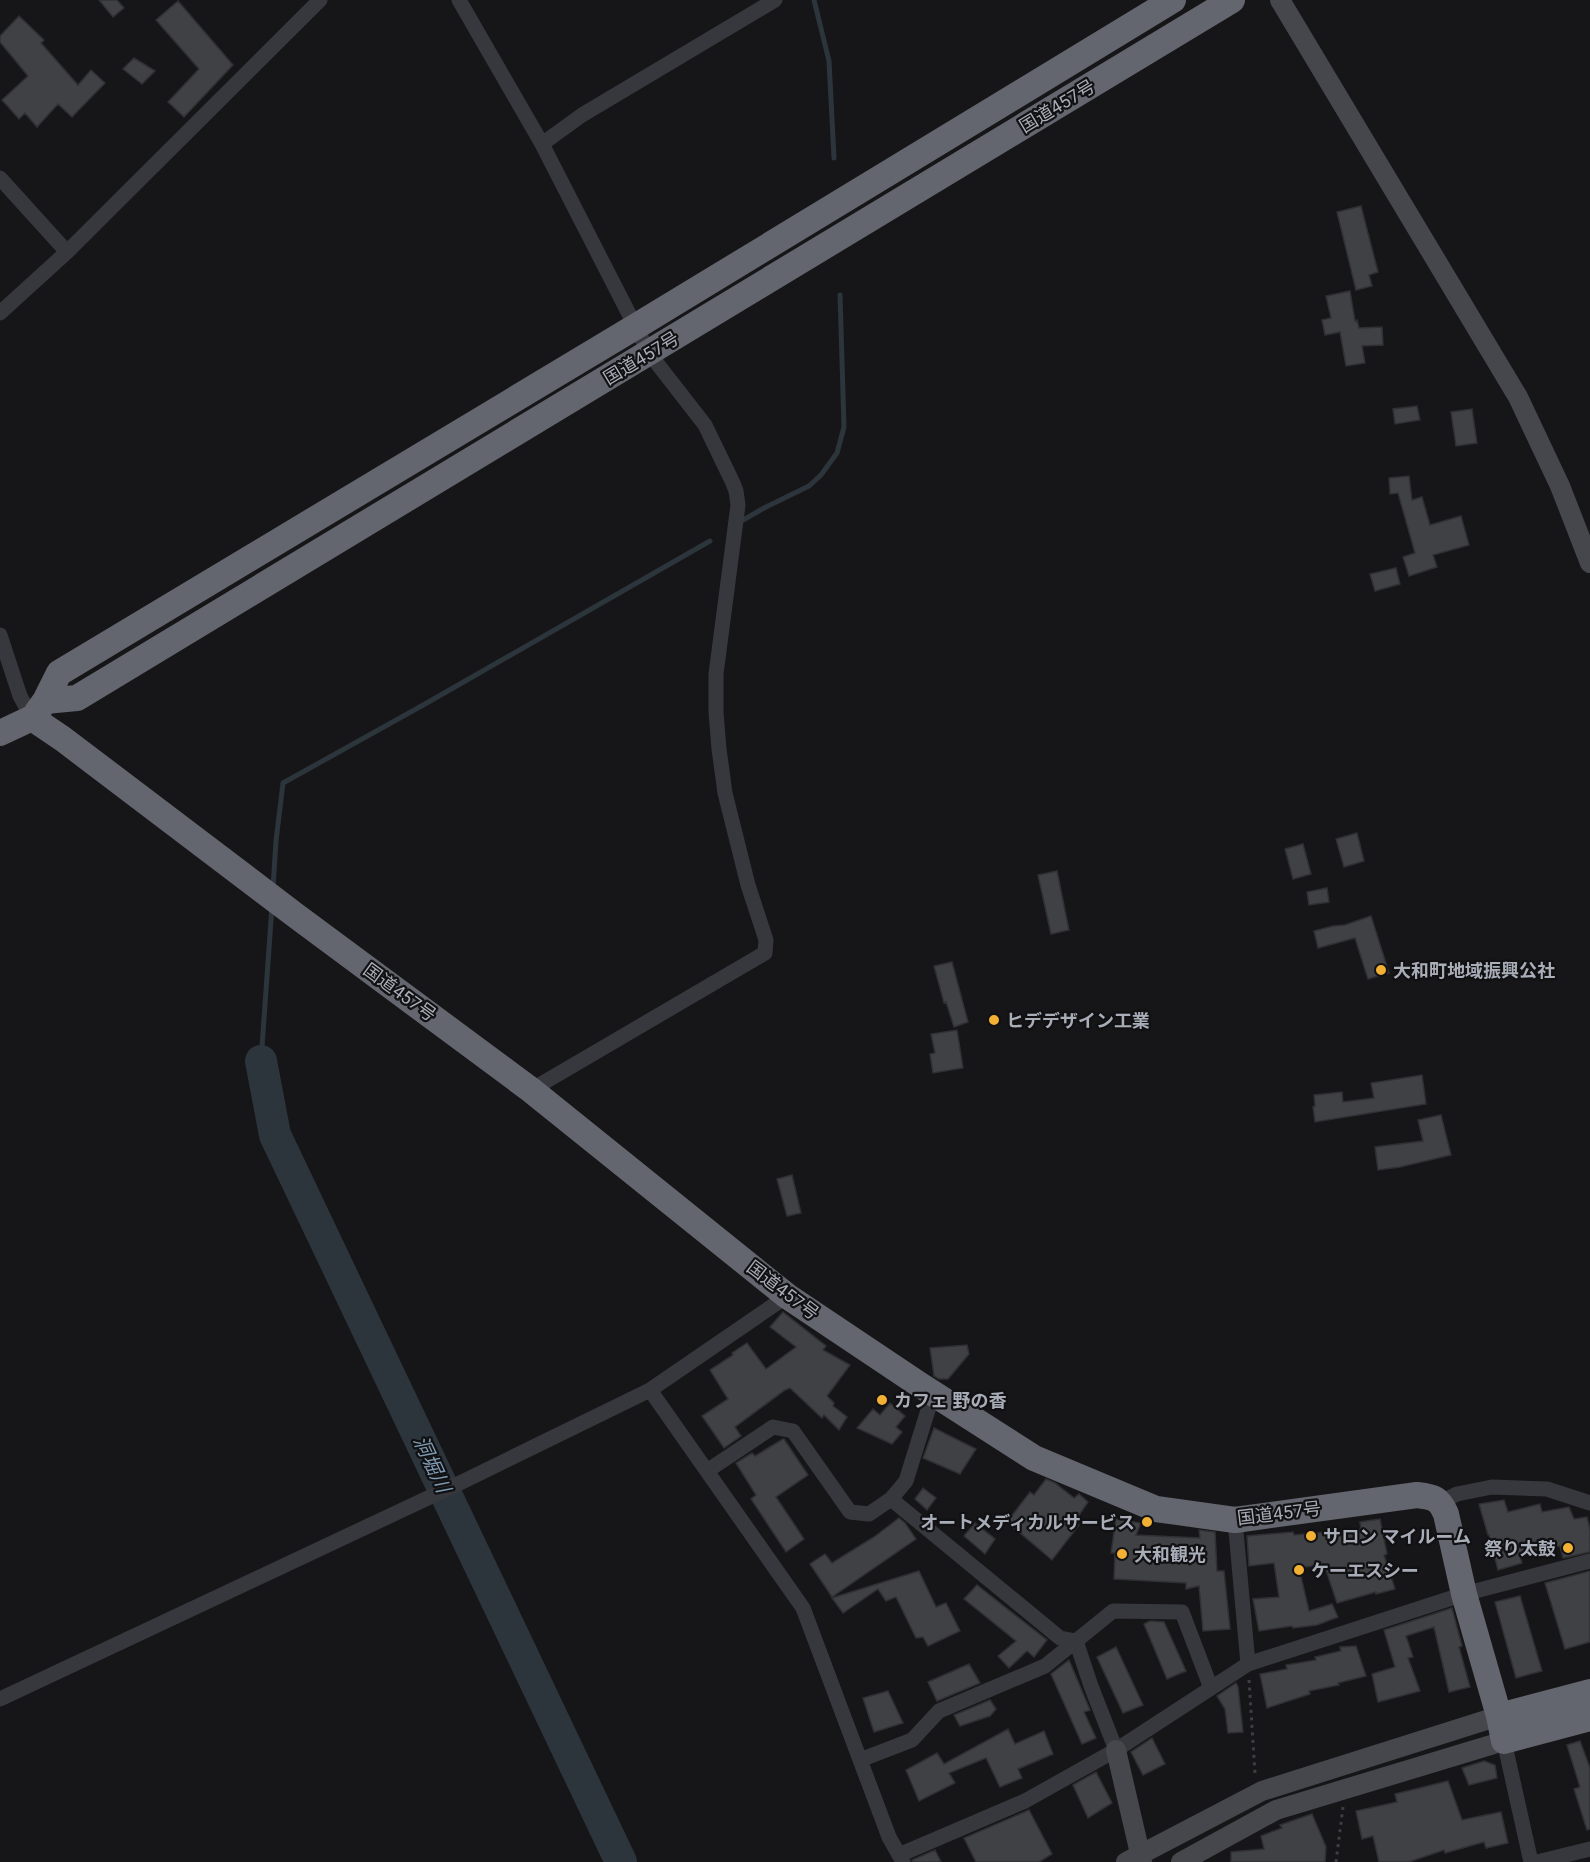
<svg xmlns="http://www.w3.org/2000/svg" width="1590" height="1862" font-family="Roboto,'Noto Sans JP',sans-serif">
  <style>
    .lines { fill: none; stroke-linecap: round; stroke-linejoin: round }
    .stream { stroke: #2c353c; stroke-width: 5 }
    .river { stroke: #2c353c; stroke-width: 32 }
    .building { fill: #404145; stroke: #303034; stroke-width: 1.5 }
    .path { stroke: #3d3f44; stroke-width: 3; stroke-dasharray: 3 4.5; stroke-linecap: butt }
    .street { stroke: #37383d; stroke-width: 15 }
    .secondary { stroke: #45474d; stroke-width: 20 }
    .highway { stroke: #63666e; stroke-width: 26 }
    .poi-dot { fill: #f2b134; stroke: #111113; stroke-width: 2 }
    .labels { text-anchor: middle; dominant-baseline: central; stroke-width: 4.5; stroke-linejoin: round; paint-order: stroke }
    .street-label { font-size: 18px; fill: #a8adb8; stroke: #111113 }
    .poi-label { font-size: 18px; font-weight: bold; fill: #a8adb8; stroke: #111113; text-anchor: start }
    .water-label { font-size: 20px; font-style: italic; fill: #7f9bb3; stroke: #111113 }
  </style>
  <rect width="100%" height="100%" fill="#161618"/>
  <g class="lines">
    <path class="stream" d="M814 0 829 61 834 158
      M738 523 764 508 809 486 821 475 837 453 844 427 840 295
      M273 888 276 841 283 783 425 704 710 541
      M261 1061 272 906"/>
    <path class="river" d="M261 1061 275 1135 621 1862"/>
  </g>
  <path class="building" d="M99 0H117L124 8 113 17Z
    M178 1 233 65 184 117 168 102 199 69 156 20Z
    M19 16 44 40 41 43 78 85 91 70 105 83 72 117 58 104 37 127 25 113 19 119 2 100 28 76 0 42V36Z
    M134 58 155 71 142 84 123 69Z
    M1361 206 1378 272 1369 275 1372 286 1356 290 1337 212Z
    M1350 291 1355 321 1357 320 1359 328 1382 327 1383 345 1362 346 1365 363 1346 366 1340 332 1325 335 1322 320 1331 318 1326 296Z
    M1417 406 1420 420 1395 424 1393 409Z
    M1472 409 1477 443 1456 446 1451 412Z
    M1409 476 1412 500 1422 497 1430 525 1461 516 1469 545 1433 555 1437 567 1409 576 1403 557 1415 553 1398 493 1390 494 1389 478Z
    M1396 568 1400 584 1375 591 1370 574Z
    M1357 833 1364 861 1344 867 1336 839Z
    M1303 844 1311 874 1293 879 1285 849Z
    M1057 871 1069 930 1051 934 1038 875Z
    M1327 888 1329 902 1309 905 1307 892Z
    M1371 916 1389 973 1368 979 1355 938 1318 948 1314 931 1333 926 1345 925Z
    M952 962 968 1022 954 1027 946 1002 944 1003 934 966Z
    M957 1030 963 1068 933 1073 930 1054 935 1053 931 1034Z
    M1422 1075 1426 1104 1315 1122 1313 1107 1315 1106 1314 1095 1342 1092 1343 1102 1374 1098 1371 1083Z
    M1441 1115 1451 1155 1400 1167 1378 1170 1375 1147 1423 1141 1418 1120Z
    M792 1175 801 1213 787 1216 777 1179Z
    M783 1312 826 1346 823 1350 850 1365 827 1396 834 1403 833 1406 847 1417 839 1430 824 1415 822 1418 790 1388 785 1390 735 1427 741 1436 724 1448 702 1416 728 1399 710 1370 733 1355 732 1353 747 1343 766 1369 796 1347 770 1327Z
    M967 1345 969 1354 948 1379H939L934 1376 930 1348Z
    M890 1403 905 1416 896 1427 902 1432 892 1444 857 1428 873 1409 880 1415Z
    M934 1428 976 1449 960 1474 923 1458Z
    M783 1439H784L808 1475 776 1497 804 1539 786 1552 751 1499 756 1495 736 1463 752 1453 755 1456Z
    M1046 1479 1055 1483 1074 1498 1079 1494 1088 1502 1075 1521 1079 1525 1052 1560 1007 1522 1030 1492 1034 1495Z
    M923 1488 936 1498 927 1510 915 1499Z
    M1504 1500 1508 1512 1540 1504 1542 1512 1569 1507 1574 1519 1587 1517 1590 1529V1552L1563 1558 1560 1546 1519 1553 1522 1563 1498 1570 1489 1535H1488L1479 1504Z
    M899 1518 905 1523 916 1539 832 1597 810 1564 825 1554 832 1563 874 1537Z
    M1116 1519 1141 1523 1136 1535 1200 1538 1199 1530 1215 1532 1217 1571H1224L1230 1629 1203 1631 1199 1586 1186 1589V1583L1114 1579 1115 1553H1111Z
    M1380 1519 1387 1554 1384 1555 1395 1589 1376 1594V1592L1337 1603 1324 1564 1299 1568 1309 1611 1332 1604 1338 1617 1317 1625 1293 1628 1292 1626 1259 1631 1253 1599 1279 1597 1274 1563 1249 1566 1247 1536 1293 1532 1294 1535 1361 1529 1360 1522Z
    M975 1523 995 1539 985 1554 964 1536Z
    M919 1571 936 1607 946 1603 960 1631 928 1646 923 1637 916 1638 896 1597 886 1601 878 1589 843 1613 832 1598Z
    M1590 1571V1642L1565 1649 1545 1583Z
    M977 1585 1047 1640 1034 1657 1027 1651 1009 1668 998 1656 1016 1641 964 1599Z
    M1520 1596 1542 1671 1516 1678 1495 1602Z
    M1452 1608 1462 1646 1459 1647 1470 1687 1449 1692 1434 1627 1406 1636 1413 1657 1408 1658 1420 1691 1378 1702 1372 1674 1395 1667 1384 1630Z
    M1150 1621 1164 1622 1186 1671 1167 1679 1144 1624Z
    M1356 1646 1366 1676 1338 1683 1339 1685 1309 1691 1310 1694 1267 1708 1260 1674 1287 1669 1286 1665 1316 1660 1315 1657 1341 1651 1340 1647Z
    M1116 1647 1143 1705 1123 1713 1097 1657Z
    M1069 1660 1090 1710 1084 1712 1096 1738 1082 1744 1051 1674Z
    M969 1664 980 1683 937 1701 928 1682Z
    M1236 1683 1238 1687 1243 1732 1228 1733 1225 1709 1217 1696Z
    M888 1691 903 1723 874 1732 863 1698Z
    M990 1700 996 1709 990 1716 960 1726 954 1715Z
    M1008 1729 1015 1744 1044 1731 1053 1754 1018 1769 1022 1778 1000 1787 986 1758 949 1773 955 1783 919 1801 906 1770 937 1753 944 1764Z
    M1152 1738 1165 1764 1143 1775 1131 1752Z
    M1580 1741 1590 1768V1829L1587 1830 1574 1789 1580 1787 1567 1745Z
    M1484 1761 1495 1765 1497 1778 1469 1785 1462 1768Z
    M1096 1772 1112 1803 1088 1818 1073 1785Z
    M1448 1781 1462 1820 1501 1812 1508 1843 1486 1848 1484 1842 1445 1853 1444 1850 1409 1862H1379L1373 1836 1362 1839 1356 1811 1397 1802 1395 1794Z
    M1029 1810 1052 1854 1039 1862H976L964 1838Z
    M1312 1814 1326 1847 1325 1862H1231V1852L1264 1849 1261 1836 1282 1828 1280 1825Z
    M935 1850 941 1862H913L912 1860Z"/>
  <g class="lines">
    <path class="path" d="M1249 1680 1255 1773
      M1336 1862 1343 1807"/>
    <path class="street" d="M459 0 542 144 649 353 705 425 733 483 736 491 738 505 716 674V712L719 749 725 793 748 885 766 940 765 953 531 1090
      M542 144 582 115 775 0
      M0 178 67 252
      M0 313 67 252 320 0
      M0 635 20 696 32 718
      M650 1390 803 1608 889 1837 903 1862
      M707 1471 773 1427 793 1431 850 1512 869 1514 891 1499 1060 1638 1076 1641
      M891 1499 906 1481 933 1394
      M1441 1502 1457 1494 1492 1487 1547 1489 1590 1503
      M1235 1520 1248 1664 1464 1594 1590 1561
      M0 1699 464 1481 650 1390 787 1296
      M1504 1741 1531 1862
      M1116 1750 1091 1686 1076 1641 1113 1611 1182 1612 1211 1688
      M860 1760 912 1740 939 1711 1045 1666 1076 1641
      M899 1855 1025 1801 1116 1750 1248 1664
      M1537 1862 1590 1849"/>
    <path class="secondary" d="M1280 0 1518 397 1560 486 1590 563
      M1116 1750 1142 1862
      M1126 1862 1262 1791 1499 1716
      M1181 1862 1276 1810 1504 1741"/>
    <path class="highway" d="M45 701 77 698 1232 0
      M37 712 45 701 59 673 635 327 1173 0
      M0 733 32 718 63 739 295 915 531 1090 787 1296 920 1385 1034 1458 1156 1509 1235 1520 1417 1495C1434 1497 1439 1498 1446 1514L1464 1594 1499 1716 1504 1741 1590 1718
      M1499 1716 1590 1692"/>
  </g>
  <g class="poi-dot">
    <circle cx="1381" cy="970" r="6"/>
    <circle cx="994" cy="1020" r="6"/>
    <circle cx="882" cy="1400" r="6"/>
    <circle cx="1147" cy="1522" r="6"/>
    <circle cx="1311" cy="1536" r="6"/>
    <circle cx="1568" cy="1548" r="6"/>
    <circle cx="1122" cy="1554" r="6"/>
    <circle cx="1299" cy="1570" r="6"/>
  </g>
  <g class="labels">
    <g class="street-label">
      <text transform="translate(1057 106) rotate(-31)">国道457号</text>
      <text transform="translate(641 358) rotate(-31)">国道457号</text>
      <text transform="translate(400 992) rotate(36)">国道457号</text>
      <text transform="translate(783 1290) rotate(37)">国道457号</text>
      <text transform="translate(1279 1513) rotate(-7)">国道457号</text>
    </g>
    <g class="poi-label">
      <text x="1393" y="970">大和町地域振興公社</text>
      <text x="1006" y="1020">ヒデデザイン工業</text>
      <text x="894" y="1400">カフェ 野の香</text>
      <text x="1135" y="1522" text-anchor="end">オートメディカルサービス</text>
      <text x="1323" y="1536">サロン マイルーム</text>
      <text x="1556" y="1548" text-anchor="end">祭り太鼓</text>
      <text x="1134" y="1554">大和観光</text>
      <text x="1311" y="1570">ケーエスシー</text>
    </g>
    <g class="water-label">
      <text transform="translate(432 1464) rotate(65)">洞堀川</text>
    </g>
  </g>
</svg>
